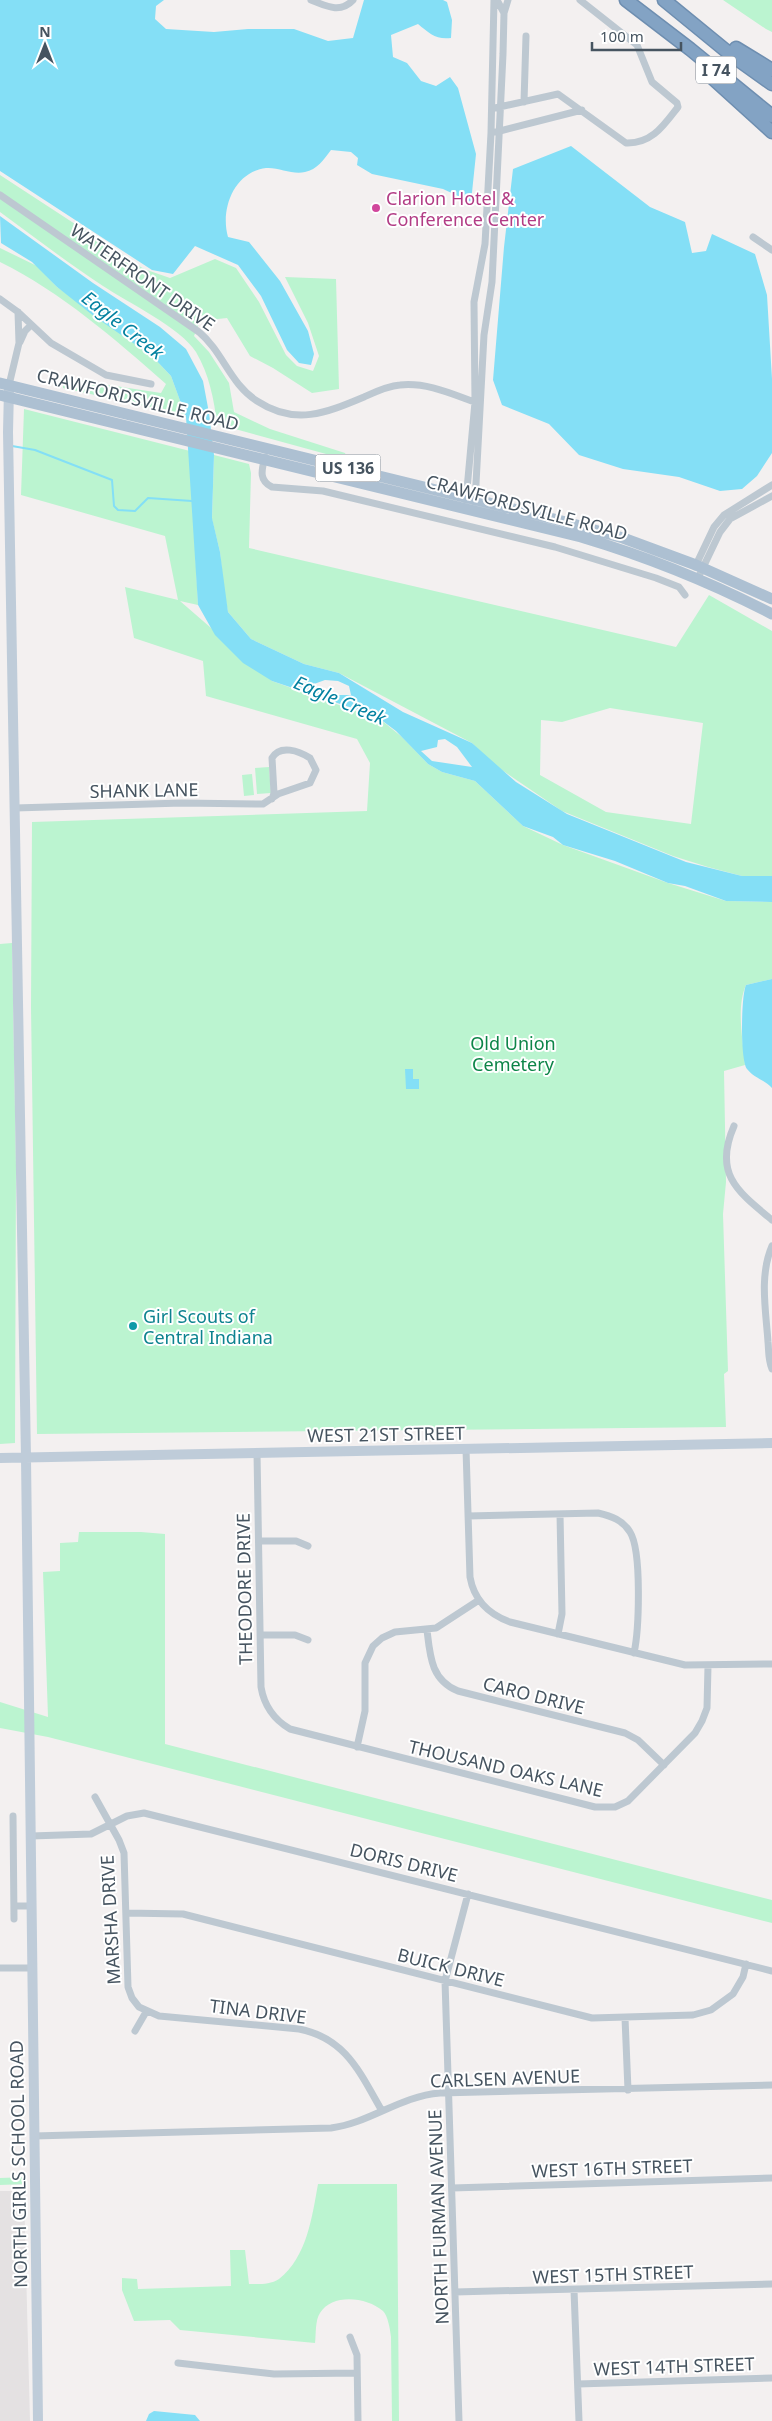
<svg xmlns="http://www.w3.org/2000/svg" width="772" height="2421" font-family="'Noto Sans',sans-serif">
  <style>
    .education { fill: #e4e1e2 }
    .green { fill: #bbf4d0; fill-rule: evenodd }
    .water { fill: #84dff6; fill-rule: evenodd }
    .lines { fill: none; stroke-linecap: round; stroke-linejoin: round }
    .stream { stroke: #84dff6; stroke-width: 2 }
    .highway-casing { stroke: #6e8eb0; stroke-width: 15 }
    .street { stroke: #bdc8d1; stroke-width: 7 }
    .secondary { stroke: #bfccd9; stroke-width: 10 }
    .primary { stroke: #adc0d2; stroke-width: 11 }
    .highway { stroke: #83a3c4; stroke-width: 12 }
    .hotel-dot { fill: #d1479c; stroke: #fff; stroke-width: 2 }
    .culture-dot { fill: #0f9aa8; stroke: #fff; stroke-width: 2 }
    .labels { text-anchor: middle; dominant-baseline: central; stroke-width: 4; stroke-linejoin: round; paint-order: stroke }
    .shield { fill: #fff; stroke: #7e8790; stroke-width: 1 }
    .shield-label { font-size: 16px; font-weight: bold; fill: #465460 }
    .hotel-label { font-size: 18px; fill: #b23c85; stroke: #fff; text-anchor: start }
    .street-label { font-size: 18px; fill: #465460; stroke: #fff }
    .park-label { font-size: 18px; fill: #0d8548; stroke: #fff }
    .culture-label { font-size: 18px; fill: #0d838f; stroke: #fff; text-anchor: start }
    .water-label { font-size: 19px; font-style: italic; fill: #0381a0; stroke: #fff }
  </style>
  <rect width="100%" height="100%" fill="#f3f0f0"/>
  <path class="education" d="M0 2191H24L30 2421H0Z"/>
  <path class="green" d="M723 0H772V32L766 29Z
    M0 175 144 269 170 278 215 259 236 268 259 302 286 355 297 366 313 371 319 356 308 323 285 277 336 279 339 389 312 393 273 368 250 356 227 318 200 321 194 336 209 352 229 383 234 412 270 429 345 453 348 460 217 424C214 399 209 374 196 352 181 328 127 302 103 286 68 263 34 237 0 212Z
    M0 248 37 266 57 287 150 354 171 376 186 417 168 411 63 388V378L161 393 166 384C115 339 61 292 0 262Z
    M24 409 190 451 198 605 180 601 272 681 381 720 402 737 428 764 442 772 475 781 523 826 563 845 668 883 726 901 772 902V979L746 985C736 1008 743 1040 745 1065L724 1071 726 1182 723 1214 728 1371 724 1374 726 1427 37 1434 31 1007 32 822 367 811 370 763 357 739 206 696 203 661 134 638 125 587 178 600 165 536 21 495Z
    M214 455 249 464 251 473 249 548 676 647 709 595 772 631V876H742L708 867 673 856 562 811 493 764 472 743 339 673 304 664 251 639 228 612 224 591 220 552 212 519ZM610 708 703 723 691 824 606 812 540 775 541 720 562 722Z
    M269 767 271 793 257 794 255 768Z
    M252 774 254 795 244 796 242 775Z
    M12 943 16 1166 15 1443 0 1444V944Z
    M79 1532H141L165 1534V1744L772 1900V1923L48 1737 0 1728V1702L48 1717 43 1572 60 1571V1543L78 1542Z
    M27 2177 26 2184 0 2185V2178Z
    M318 2184H397L399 2421H392L391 2337C390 2329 388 2316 383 2311 367 2297 332 2293 320 2313 315 2320 316 2335 315 2343L180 2330 170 2320 134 2321 122 2290V2278L137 2279 138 2289 231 2286 230 2250H245L249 2284C258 2284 270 2285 279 2279 307 2257 312 2217 318 2184Z"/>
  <path class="water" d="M0 0H164L156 6 155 19 166 29 214 32 248 29H294L328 41 353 38 364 0H443L447 2 452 20 451 38C436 40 429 33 418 24L391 35 393 57 407 63 421 81 436 86 450 77 458 88 476 154 471 202 443 189 372 174 357 165 358 158 351 152 331 150C324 159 317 170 305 172 292 175 279 167 266 168 234 172 220 209 228 237L249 242 280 281 308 331 314 354 311 365 299 363 287 350 261 296 238 265 195 246 173 274 152 270 0 171Z
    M571 146 650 207 685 222 692 253 706 251 712 234 755 254 767 295 772 379V453L757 476 742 489 720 491 679 477 623 469 579 455 549 424 502 405 493 380 504 247 513 169Z
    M0 216 93 283 160 327 186 349 203 381 209 413 214 455 212 518 220 552 228 612 251 639 304 664 339 673 403 712 472 743 516 782 567 814 686 862 742 876H772V902L726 901 685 886 668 883 615 861 563 845 553 837 523 826 475 781 442 772 428 764 396 731 376 716 272 681 243 663 215 635 198 605 186 417 171 376 152 356 95 317 57 287 32 262 1 243ZM325 680 338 681 349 686 351 695H327L314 684ZM445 739 457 747 472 767 432 761 421 751 437 747 438 740Z
    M772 979V1088C765 1080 754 1078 747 1069 740 1060 741 996 746 985Z
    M405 1069H413V1079H419V1089H406Z
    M154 2411 195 2415 200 2421H146L149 2414Z"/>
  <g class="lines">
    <path class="stream" d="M12 446 35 450 112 480 114 506 118 510 135 511 148 498 192 501"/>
    <defs>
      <path id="highway" d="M626 0 690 49 772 116
        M664 0 730 54 772 84
        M736 48 772 70
        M708 74 772 132"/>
    </defs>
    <use href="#highway" class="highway-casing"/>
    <path class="street" d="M311 0C326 6 340 14 353 0
      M504 13 508 0
      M524 102 526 36
      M495 108 558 94 626 143C652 144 664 125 678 107L677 103 652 82 637 45 580 0
      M496 132 582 110
      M0 195 199 332C223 352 230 384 257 401 295 426 326 413 364 397 375 392 387 386 400 385 428 382 454 395 480 404
      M753 237 772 250
      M0 299 18 312 51 343 106 375 151 384
      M20 342 25 331 31 325
      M9 385 19 343 18 312
      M265 457C262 469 258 480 272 487L323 491 555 547 656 578 679 587 685 595
      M466 500 475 402 474 302 485 244 491 133 494 0
      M475 502 484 335 492 282 503 54 504 13 497 0
      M695 567 714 527 724 515 772 485
      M698 578 720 532 730 519 772 496
      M15 808 182 803 263 804 278 794 310 783 316 770 310 758C299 751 280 744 272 758L274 793 272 799
      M734 1126C713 1174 738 1192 772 1220
      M772 1246C759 1276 766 1311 768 1342 769 1352 768 1359 772 1369
      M466 1449 470 1577C474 1600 488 1614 510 1622L685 1665 772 1664
      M257 1453 261 1687C264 1705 273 1719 290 1729L595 1807H615L628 1801 695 1733 702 1721 707 1708 708 1666
      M468 1516 598 1513C611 1516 623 1520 630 1532 642 1551 639 1630 634 1653
      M259 1541H296L308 1546
      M427 1630C430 1656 431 1680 458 1691L625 1733 638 1740 664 1765
      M558 1634 562 1614 560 1514
      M260 1635H295L308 1640
      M357 1747 365 1711V1663L373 1646 382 1638 395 1632 436 1628 479 1600
      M95 1797 119 1840 124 1853 128 1987 132 1998 139 2007 159 2016 299 2029C346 2038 360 2073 382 2111
      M13 1816 14 1919
      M31 1836 91 1834 127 1816 144 1813 772 1971
      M14 1906H31
      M126 1913 183 1914 592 2018 693 2015 711 2010 733 1994 743 1977 746 1964
      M0 1968H32
      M625 2018 628 2090
      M135 2031 146 2012
      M34 2136 331 2128C370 2123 400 2096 440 2093L772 2085
      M452 2188 772 2178
      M574 2290 579 2421
      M455 2292 772 2284
      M350 2337 357 2355 358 2421
      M178 2363 274 2374 357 2373
      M578 2384 772 2378
      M459 2421 445 1981 468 1894"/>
    <path class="secondary" d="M9 389 8 432 26 1458 38 2421
      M0 1458 772 1443"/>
    <path class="primary" d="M0 383 566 522 623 538 696 565 772 599
      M0 395 581 537C648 557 710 582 772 614"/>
    <use href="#highway" class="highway"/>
  </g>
  <circle class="hotel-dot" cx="376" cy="208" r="5"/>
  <circle class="culture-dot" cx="133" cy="1326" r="5"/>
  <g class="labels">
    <g class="shield">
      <rect x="696" y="56.5" width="40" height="27" rx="4"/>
      <rect x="315.5" y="454.5" width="65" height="27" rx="4"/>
    </g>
    <g class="shield-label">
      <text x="716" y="70">I 74</text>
      <text x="348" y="468">US 136</text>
    </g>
    <g class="hotel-label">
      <text x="386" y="198">Clarion Hotel &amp;<tspan x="386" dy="21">Conference Center</tspan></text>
    </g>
    <g class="street-label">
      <text transform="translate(143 277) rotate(35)">WATERFRONT DRIVE</text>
      <text transform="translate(138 399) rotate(14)">CRAWFORDSVILLE ROAD</text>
      <text transform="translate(527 507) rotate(15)">CRAWFORDSVILLE ROAD</text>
      <text transform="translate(144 790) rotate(-1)">SHANK LANE</text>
      <text transform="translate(386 1434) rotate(-1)">WEST 21ST STREET</text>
      <text transform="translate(244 1589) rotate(-91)">THEODORE DRIVE</text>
      <text transform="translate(534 1695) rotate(14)">CARO DRIVE</text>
      <text transform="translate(506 1768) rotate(13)">THOUSAND OAKS LANE</text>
      <text transform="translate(404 1862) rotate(14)">DORIS DRIVE</text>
      <text transform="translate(110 1920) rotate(-93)">MARSHA DRIVE</text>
      <text transform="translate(451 1967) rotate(14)">BUICK DRIVE</text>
      <text transform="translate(258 2011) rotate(7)">TINA DRIVE</text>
      <text transform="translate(505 2078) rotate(-2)">CARLSEN AVENUE</text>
      <text transform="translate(18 2164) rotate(-91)">NORTH GIRLS SCHOOL ROAD</text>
      <text transform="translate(612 2168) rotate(-2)">WEST 16TH STREET</text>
      <text transform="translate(438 2217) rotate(-92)">NORTH FURMAN AVENUE</text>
      <text transform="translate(613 2274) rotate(-2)">WEST 15TH STREET</text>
      <text transform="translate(674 2366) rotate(-2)">WEST 14TH STREET</text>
    </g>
    <g class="park-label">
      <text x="513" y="1043">Old Union<tspan x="513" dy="21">Cemetery</tspan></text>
    </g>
    <g class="culture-label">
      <text x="143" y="1316">Girl Scouts of<tspan x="143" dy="21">Central Indiana</tspan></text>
    </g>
    <g class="water-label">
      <text transform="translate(123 325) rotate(38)">Eagle Creek</text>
      <text transform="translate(340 700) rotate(23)">Eagle Creek</text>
    </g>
  </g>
  <g transform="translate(45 45)" stroke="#ffffff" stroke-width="4" paint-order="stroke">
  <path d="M0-4L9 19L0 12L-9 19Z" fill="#465460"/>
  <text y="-8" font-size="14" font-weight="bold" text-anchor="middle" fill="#465460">N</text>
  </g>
  <path d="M592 42v8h89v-8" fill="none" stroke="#465460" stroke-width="2.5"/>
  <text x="600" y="42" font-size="15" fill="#465460" stroke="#ffffff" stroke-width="4" paint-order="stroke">100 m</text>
</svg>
